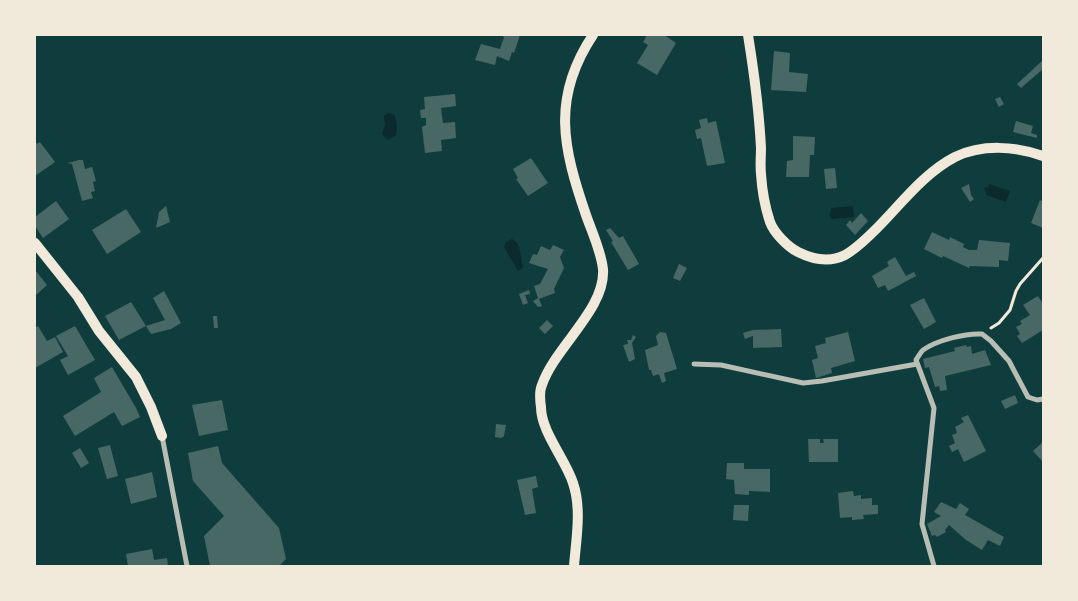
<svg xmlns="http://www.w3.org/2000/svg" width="1078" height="601" font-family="Quicksand,sans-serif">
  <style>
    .water { fill: #0a2a2b }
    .building { fill: #486865 }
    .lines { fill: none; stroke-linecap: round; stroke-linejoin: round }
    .path { stroke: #f1e9da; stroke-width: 3 }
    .minor { stroke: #b8beb3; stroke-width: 5 }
    .secondary { stroke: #f1e9da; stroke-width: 10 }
  </style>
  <rect width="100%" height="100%" fill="#0f3d3e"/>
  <path class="water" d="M388 113 395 115 397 129 396 135 388 140 382 134 385 125 384 116Z
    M989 184 1010 191 1006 202 986 195V192L984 188 988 187Z
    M853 206 854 217 832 219 829 215 831 211V208Z
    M512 239C522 244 520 258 523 268L518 271 504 247 506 242Z"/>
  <path class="building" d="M500 35H520L514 53 512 52 509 61 497 56 495 65 475 60 481 44 500 49 504 37Z
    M647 35H664L676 43 657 75 637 63 648 45 643 42Z
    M774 51 790 53 789 72 808 74 806 92 771 90Z
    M1043 60V69L1021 88 1017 84Z
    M455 94 456 106 441 108 443 123 455 122 456 138 441 140 442 151 425 153 422 127 426 125V118H421L420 110 425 109 424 97Z
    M1000 97 1004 104 999 107 995 99Z
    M707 118 708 123 716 121 725 163 707 166 701 138 697 139 695 130 701 128 699 120Z
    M1016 121 1033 126 1031 133 1037 135V138L1013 132Z
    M793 136 815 137 814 155H810L809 177H786L787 161 793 160Z
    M35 141 37 144 40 142 55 162 35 176Z
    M531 158 548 183 528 196 516 179 518 178 513 169Z
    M79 160H83L85 169 92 167 96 181 93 182 95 191 91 192 93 198 82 201 72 164 68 163Z
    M835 168 837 188 826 189 824 169Z
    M969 184 971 195 974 199 970 202 961 188Z
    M1040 200 1043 202V228L1031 223Z
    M56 201 69 219 43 238 35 226V217Z
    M166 206 170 222 156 228 159 212Z
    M126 209 141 232 107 254 92 230Z
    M861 213 868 221 855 235 846 225 850 220 852 223Z
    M610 228 619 238 623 236 639 264 628 270 611 242 613 241 606 230Z
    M932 232 949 240 950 237 964 244 963 247 969 250H977L979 240 1010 243 1008 261 999 260V267L970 266 969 268 943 256 942 258 924 249Z
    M553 245 564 250 560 257 564 268 554 289 555 293 539 299 542 306 538 307 533 301 538 298 534 286 540 284 548 269 529 263 533 254 537 255 541 246 550 250Z
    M895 257 906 276 914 272 916 276 888 291 885 285 878 288 872 276 889 266 887 262Z
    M679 264 687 268 680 281 673 278Z
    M35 270 47 285 35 296Z
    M529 290 530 294 525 295 528 303 523 305 519 294Z
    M164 291 181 323 171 329 151 334 146 326 165 320 153 298Z
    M1038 296 1043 304V330L1022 343 1017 336 1020 334 1016 327 1022 324 1020 321 1030 315 1023 305Z
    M924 298 936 322 924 329 910 305Z
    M131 302 146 326 119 340 105 316Z
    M213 316H217L218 328H214Z
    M547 320 553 326 545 334 539 328Z
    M38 326 47 341 55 337 63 352 35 368V328Z
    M75 326 95 360 68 375 60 360 68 356 56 336Z
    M781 329 782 347 753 348V336L745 339 743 333 753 330Z
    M660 332 666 333 677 369 664 373 666 381 662 383 659 374 653 376 651 370H649L645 350 658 345 656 336Z
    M848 332 855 361 831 368 832 373 816 378 812 360 818 358 815 346 826 343 825 338Z
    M633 335 636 337 632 343 635 359 629 362 623 345 628 344 627 340H631Z
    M966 345 967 347 971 346 972 354 985 350 991 365 945 376 947 390 940 391 939 386 935 387 929 367 925 368 923 359 955 351 954 348Z
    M112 367 136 408 140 417 122 426 114 412 75 436 63 416 101 392 94 378Z
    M1015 395 1018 403 1005 409 1001 401Z
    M222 400 228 430 199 436 192 405Z
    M968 415 986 451 964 462 958 449 952 452 949 446 955 443 952 435 957 433 955 427 964 422 961 418Z
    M496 424 506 425 504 436 501 438 495 437Z
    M808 439H820V443H824L823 439H838V462H809Z
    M1043 442V462L1033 451Z
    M110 445 118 476 107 479 98 448Z
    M218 446 222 463 279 528 286 559 279 566H210L204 536 224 516 193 481 188 453Z
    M80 448 89 463 81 468 72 453Z
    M727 463H744V469H770V492L749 491V495L735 494 734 480 726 479Z
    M152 472 157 497 131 504 125 479Z
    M536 476 538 487 532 489 536 513 525 515 517 480Z
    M853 491 854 496 861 495V499L872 498V505H878V514L863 515 864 519 852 520V517L840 518 838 493Z
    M941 502 956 509 960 503 969 509 965 515 1004 537 1000 546 988 540 982 550 966 540 949 525 945 530 946 532 937 537 935 535 932 536 927 524 941 516 934 512Z
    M734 505H749L748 521 733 520Z
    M152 549 154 560 167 558 168 566H128L126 554Z"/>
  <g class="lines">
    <path class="path" d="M991 328 999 323 1010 310 1016 291 1020 284 1043 258"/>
    <path class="minor" d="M694 364 721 365 803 383 822 381 917 364
      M162 436 187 566
      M934 566 922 524 934 408 916 360C918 357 920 353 923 350 937 340 966 333 982 334L991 341 1009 361 1028 397 1037 400 1043 399"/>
    <path class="secondary" d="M748 35C754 72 759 110 761 148 761 156 760 165 761 174 762 190 765 207 770 222 774 233 788 247 798 252 812 259 829 263 845 255 859 247 871 234 882 223 904 200 926 172 955 157 982 144 1015 146 1043 156
      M35 243 78 297 99 331 136 377 151 407 162 436
      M574 566C576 540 582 509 573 483 566 460 541 432 541 407 540 400 539 391 542 385 554 348 606 309 603 269 601 251 592 232 586 215 563 148 551 98 593 35"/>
  </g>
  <rect width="1078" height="601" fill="none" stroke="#f1e9da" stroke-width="72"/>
</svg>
